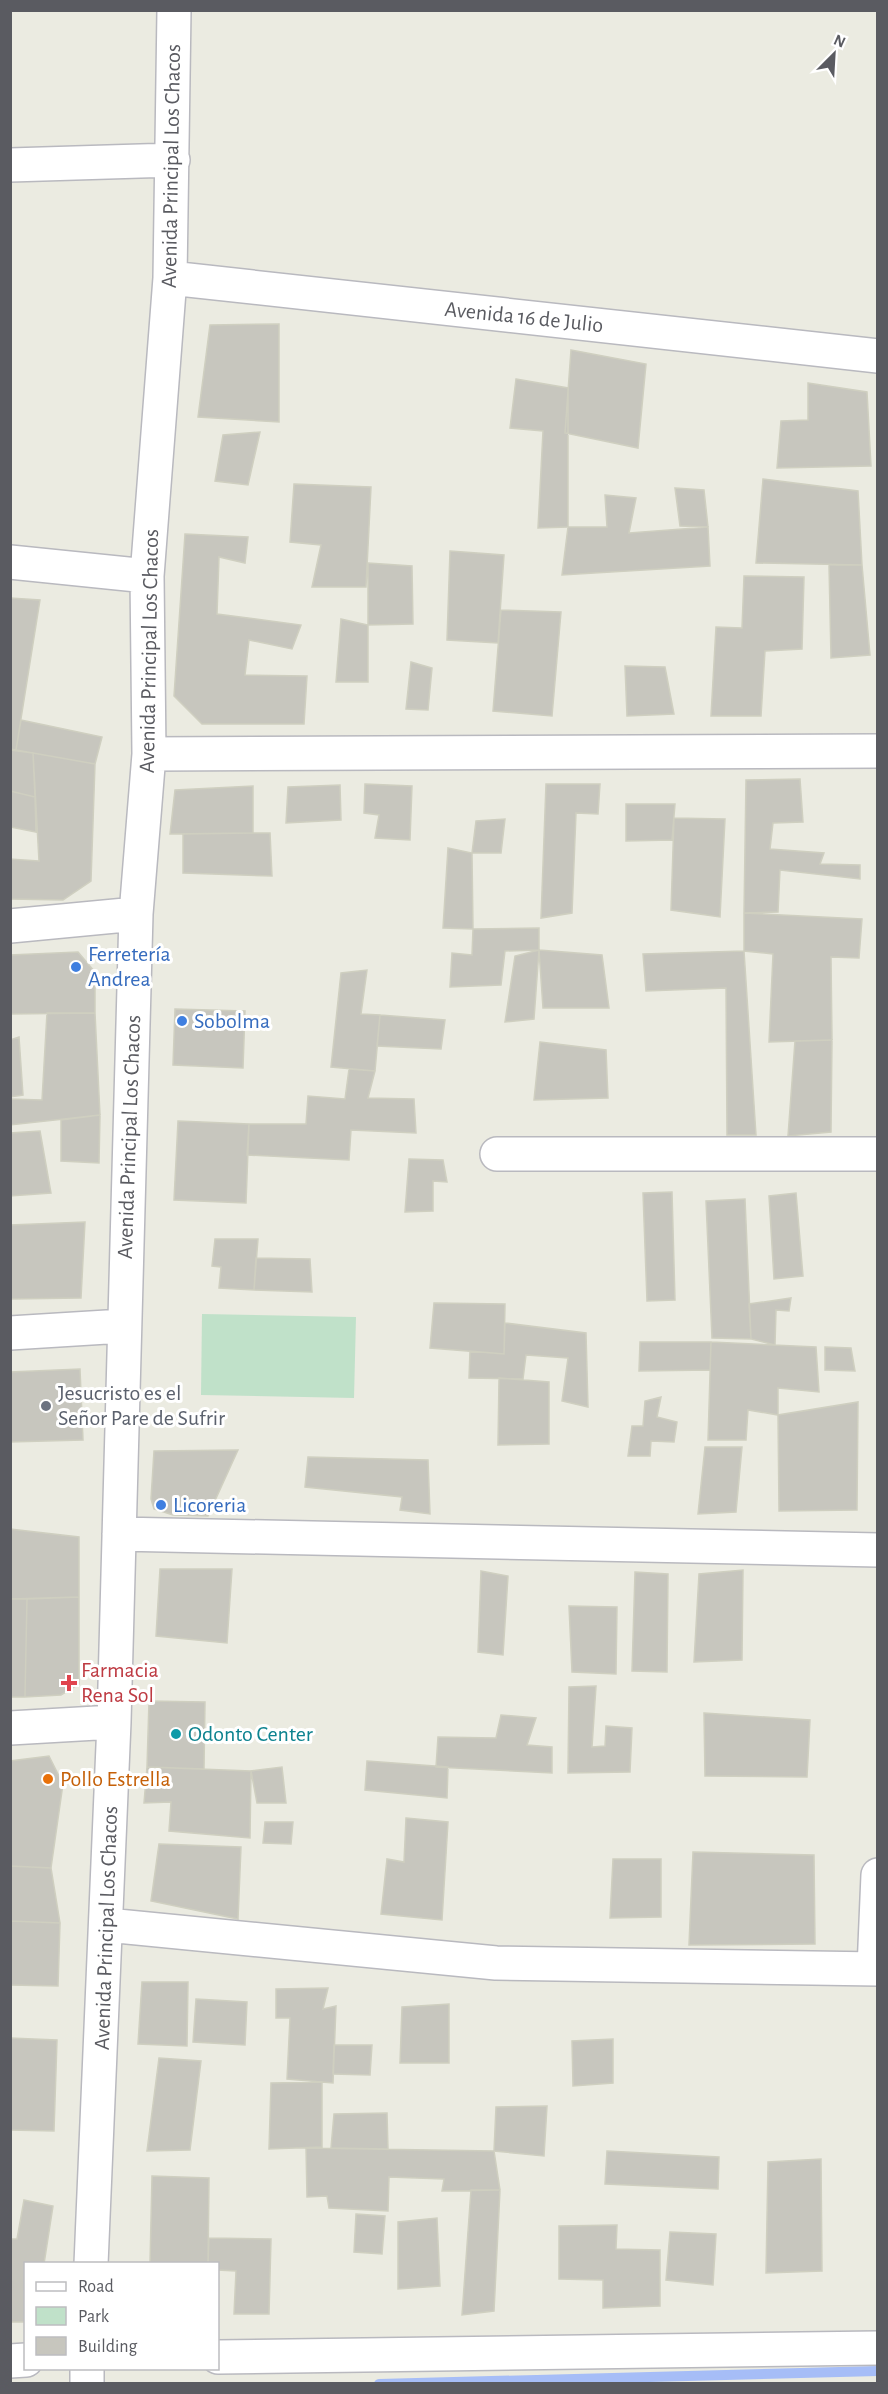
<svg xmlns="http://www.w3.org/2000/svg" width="888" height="2394" font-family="'Alegreya Sans',sans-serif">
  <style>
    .green { fill: #c0e1c9 }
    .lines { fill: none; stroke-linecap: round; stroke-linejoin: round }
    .stream { stroke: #a6bdf7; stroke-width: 10 }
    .building { fill: #c7c6be; stroke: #cfcfc0; stroke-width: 1.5 }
    .minor-casing { stroke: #b9b9bf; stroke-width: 36 }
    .minor { stroke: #fff; stroke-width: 33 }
    .shop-dot { fill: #3f7fe0; stroke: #fff; stroke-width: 2 }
    .worship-dot { fill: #6b7280; stroke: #fff; stroke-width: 2 }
    .health-dot { fill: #e0444e; stroke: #fff; stroke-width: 2 }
    .culture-dot { fill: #0f9aa8; stroke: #fff; stroke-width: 2 }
    .food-dot { fill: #e8710a; stroke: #fff; stroke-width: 2 }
    .labels { text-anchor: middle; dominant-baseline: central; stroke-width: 6; stroke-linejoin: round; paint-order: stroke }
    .street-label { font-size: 22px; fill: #5a5b61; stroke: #fff }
    .shop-label { font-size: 22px; fill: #366cbe; stroke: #fff; text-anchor: start }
    .worship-label { font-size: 22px; fill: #5b616d; stroke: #fff; text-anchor: start }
    .health-label { font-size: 22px; fill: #be3a42; stroke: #fff; text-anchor: start }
    .culture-label { font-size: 22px; fill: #0d838f; stroke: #fff; text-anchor: start }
    .food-label { font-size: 22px; fill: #c56008; stroke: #fff; text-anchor: start }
  </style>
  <rect width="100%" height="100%" fill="#ebebe1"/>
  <path class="green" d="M202 1314 356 1317 354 1398 201 1395Z"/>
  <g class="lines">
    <path class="stream" d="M379 2384 878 2371"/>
  </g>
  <path class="building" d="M279 324V422L198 417 210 325Z
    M571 350 646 364 638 448 565 433Z
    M516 379 568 388V527L538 528 543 431 510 428Z
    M808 383 867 392 871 466 777 468 781 421 808 420Z
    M260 432 248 485 215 481 223 435Z
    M763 479 858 491 862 565 756 563Z
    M294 484 371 487 366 587H312L321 545 290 542Z
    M675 488 704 490 708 527 680 526Z
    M605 495 636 498 629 533 708 527 710 566 562 575 568 527H607Z
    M185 534 248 537 245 563 219 557 217 614 301 625 292 649 249 640 245 675 307 676 304 724H202L174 696Z
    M450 551 504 555 498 643 447 640Z
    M368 563 412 566 413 624 368 625Z
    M829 565H862L870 655 831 658Z
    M744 576 804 577 802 649 765 651 761 716H711L716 627 742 628Z
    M10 598 40 600 16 750 10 749Z
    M501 610 561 612 552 716 493 711Z
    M341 619 368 625V682H336Z
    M411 662 432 668 428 710 406 709Z
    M625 666 665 667 674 714 627 716Z
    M21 720 102 737 95 764 16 750Z
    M10 750 33 753 35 797 10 791Z
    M33 753 95 764 91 881 63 900 10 899V859L39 861Z
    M800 779 803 822 773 823 770 849 824 853 820 864 860 865V879L780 870 778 912 744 913 746 780Z
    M365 784 412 786 410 840 375 838 379 815 364 813Z
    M546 784H600L598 814 576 813 572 913 541 918Z
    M340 785 341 820 286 823 288 787Z
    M253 786V833L170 834 175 790Z
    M10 791 35 797 36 832 10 827Z
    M626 804H675L672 840 626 841Z
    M674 818 725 819 720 917 671 910Z
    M505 819 501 853H472L476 821Z
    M253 833H270L272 876 183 873V834Z
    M448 848 472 853 473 929 443 928Z
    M744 913 862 919 859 958 831 957 832 1040 769 1042 773 954 744 951Z
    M539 928V950L505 951 501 985 450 987 452 953 472 955 473 929Z
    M539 950 602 955 609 1008H543Z
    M539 950 534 1019 505 1022 515 956Z
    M744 951 756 1135H727L726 988 646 991 643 954Z
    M78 952 95 972V1013L10 1014V955Z
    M367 970 361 1014 380 1015 375 1071 331 1067 341 973Z
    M175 1009 245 1011 243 1068 173 1065Z
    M47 1013H95L100 1115 10 1125V1099L42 1100Z
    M380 1015 445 1020 441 1049 377 1046Z
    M19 1037 23 1095 10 1097V1040Z
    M832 1040 831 1132 788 1136 795 1041Z
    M540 1042 606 1050 608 1098 534 1100Z
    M349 1069 375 1071 368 1098 414 1099 416 1133 351 1130 349 1160 247 1155 249 1124H306L308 1096 345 1099Z
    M100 1115 99 1163 61 1161V1120Z
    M178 1121 249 1124 246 1203 174 1200Z
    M40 1131 51 1193 10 1196V1133Z
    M409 1159 443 1160 447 1182 433 1181V1211L405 1212Z
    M672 1192 675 1300 647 1301 643 1193Z
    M796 1193 803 1276 774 1279 769 1196Z
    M745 1199 751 1339 712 1338 706 1201Z
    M85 1222 81 1298 10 1299V1225Z
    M215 1239H258L254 1290 219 1288 221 1267 212 1266Z
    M256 1258 310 1259 312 1292 254 1290Z
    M791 1298 789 1311 776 1310 775 1345 751 1339 749 1304Z
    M434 1303 505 1304 504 1354 430 1348Z
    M505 1323 586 1333 588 1407 562 1401 568 1358 526 1355 523 1379 469 1378 470 1351 504 1354Z
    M640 1342H711L710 1370 639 1371Z
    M711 1342 816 1347 819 1392 778 1388V1415L748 1410 746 1440H708Z
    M825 1347 851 1348 855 1371 825 1370Z
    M80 1369 83 1440 10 1442V1372Z
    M499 1378 549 1382V1444L498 1445Z
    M661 1397 657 1417 677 1422 674 1442 651 1441 650 1456H628L632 1426H643L645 1401Z
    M858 1402 857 1510 779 1511 778 1415Z
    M705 1447H742L736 1512 698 1514Z
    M238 1450 208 1516 173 1515 154 1509 151 1499 154 1451Z
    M308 1457 428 1460 430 1514 400 1510 402 1497 305 1487Z
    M10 1529 79 1537V1597L10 1599Z
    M160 1569H232L227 1643 156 1636Z
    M743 1570 742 1660 694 1662 699 1574Z
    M481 1571 508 1576 503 1655 478 1652Z
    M635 1572 668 1574 667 1672 632 1671Z
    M79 1597V1684L61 1695 25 1697 27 1599Z
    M10 1599H27L25 1697H10Z
    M569 1606 617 1607 616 1674 572 1672Z
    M596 1686 592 1747 605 1746 606 1726 632 1728 630 1772 568 1773 569 1687Z
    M149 1701 205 1702 204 1769 147 1767Z
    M704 1713 810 1720 807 1777 705 1776Z
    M501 1715 536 1718 527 1745 552 1747V1773L436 1767 438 1737 496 1738Z
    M49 1756 63 1784 51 1868 10 1866V1761Z
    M367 1761 448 1767 447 1798 365 1790Z
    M147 1767 251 1771 250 1838 169 1831 171 1802 144 1803Z
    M282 1767 286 1803H257L251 1771Z
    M406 1818 448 1822 442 1920 381 1914 387 1859 404 1862Z
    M265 1822H293L291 1844 263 1843Z
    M159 1844 241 1847 238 1919 151 1901Z
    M693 1852 814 1855 815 1944 689 1945Z
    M613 1859H661V1917L610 1918Z
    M10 1866 51 1868 60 1923 10 1921Z
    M10 1921 60 1923 58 1986 10 1985Z
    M142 1982H188L187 2046 138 2044Z
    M328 1988 323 2009 336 2006 333 2083 287 2079 290 2018H276V1989Z
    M196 1999 247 2002 245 2045 193 2042Z
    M449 2004V2063H400L402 2007Z
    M10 2038 57 2040 54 2131 10 2130Z
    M613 2039V2083L573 2086 572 2041Z
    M334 2045H372L370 2075 333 2074Z
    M159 2058 201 2061 190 2150 147 2151Z
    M322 2082V2147L269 2149 271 2083Z
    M547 2106 544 2156 494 2151 496 2107Z
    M387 2113 388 2149 331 2148 334 2114Z
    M306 2148 494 2151 500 2190 442 2191 444 2179 389 2177 388 2211 329 2208 327 2196 307 2197Z
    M607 2151 719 2157 718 2189 605 2184Z
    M821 2159 822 2271 766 2273 768 2162Z
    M152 2176 209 2178 208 2264H150Z
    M471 2190H500L494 2311 462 2315Z
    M24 2200 53 2206 44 2264H26V2322H10V2239H17Z
    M356 2214 385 2216 382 2254 354 2252Z
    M437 2218 440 2286 398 2289V2222Z
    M617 2225 616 2249 660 2250V2306L603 2308V2280L559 2279V2226Z
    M670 2232 716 2234 713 2285 666 2280Z
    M209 2238 271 2239 269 2314H234L236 2271 218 2270V2264H208Z"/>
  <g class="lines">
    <defs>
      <path id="minor" d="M10 165 173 160
        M170 278 878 356
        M10 562 147 576
        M149 754 878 751
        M10 926 136 914
        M497 1154H878
        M10 1333 123 1326
        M119 1534 878 1550
        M10 1728 114 1722
        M107 1925 496 1963 878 1969
        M874 1969 878 1875
        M91 2264 114 1722 136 914 149 754 147 576 170 278 174 10
        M218 2357 878 2348
        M10 2361 26 2360
        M87 2384V2368"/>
    </defs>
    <use href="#minor" class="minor-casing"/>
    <use href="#minor" class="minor"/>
  </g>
  <g class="shop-dot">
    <circle cx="76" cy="967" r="6"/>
    <circle cx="182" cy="1021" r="6"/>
    <circle cx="161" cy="1505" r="6"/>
  </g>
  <circle class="worship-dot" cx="46" cy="1406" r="6"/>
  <path class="health-dot" d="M66 1674h6v6h6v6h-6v6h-6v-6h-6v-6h6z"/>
  <circle class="culture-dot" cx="176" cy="1734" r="6"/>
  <circle class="food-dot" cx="48" cy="1779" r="6"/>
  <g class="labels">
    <g class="street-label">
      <text transform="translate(171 166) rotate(-89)">Avenida Principal Los Chacos</text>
      <text transform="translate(524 317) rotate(6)">Avenida 16 de Julio</text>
      <text transform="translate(149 651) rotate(-89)">Avenida Principal Los Chacos</text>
      <text transform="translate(129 1137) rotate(-88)">Avenida Principal Los Chacos</text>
      <text transform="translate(106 1928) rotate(-88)">Avenida Principal Los Chacos</text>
    </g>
    <g class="shop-label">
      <text x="88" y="954">Ferretería<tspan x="88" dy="25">Andrea</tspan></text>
      <text x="194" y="1021">Sobolma</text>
      <text x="173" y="1505">Licoreria</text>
    </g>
    <g class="worship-label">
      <text x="58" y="1393">Jesucristo es el<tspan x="58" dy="25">Señor Pare de Sufrir</tspan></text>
    </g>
    <g class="health-label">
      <text x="81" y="1670">Farmacia<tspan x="81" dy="25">Rena Sol</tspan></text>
    </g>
    <g class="culture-label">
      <text x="188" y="1734">Odonto Center</text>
    </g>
    <g class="food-label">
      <text x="60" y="1779">Pollo Estrella</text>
    </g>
  </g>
  <rect width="888" height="2394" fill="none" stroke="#5a5b61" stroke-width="24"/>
  <rect x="24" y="2262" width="195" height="108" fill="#ffffff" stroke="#bdbdc0" stroke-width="1.5"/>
  <rect x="36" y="2282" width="30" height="9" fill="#ffffff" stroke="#bdbdc0" stroke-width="1.5"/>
  <text x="78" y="2292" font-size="18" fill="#5a5b61">Road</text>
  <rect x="36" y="2307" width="30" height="18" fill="#c0e1c9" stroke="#bdbdc0" stroke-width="1.5"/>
  <text x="78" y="2322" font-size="18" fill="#5a5b61">Park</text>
  <rect x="36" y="2337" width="30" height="18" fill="#c7c6be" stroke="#bdbdc0" stroke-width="1.5"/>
  <text x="78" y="2352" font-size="18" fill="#5a5b61">Building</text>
  <g transform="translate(834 54) rotate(24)" stroke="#ffffff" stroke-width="4.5" paint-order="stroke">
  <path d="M0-4.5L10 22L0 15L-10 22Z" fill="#5a5b61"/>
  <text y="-9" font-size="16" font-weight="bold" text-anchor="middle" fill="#5a5b61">N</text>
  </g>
</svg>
